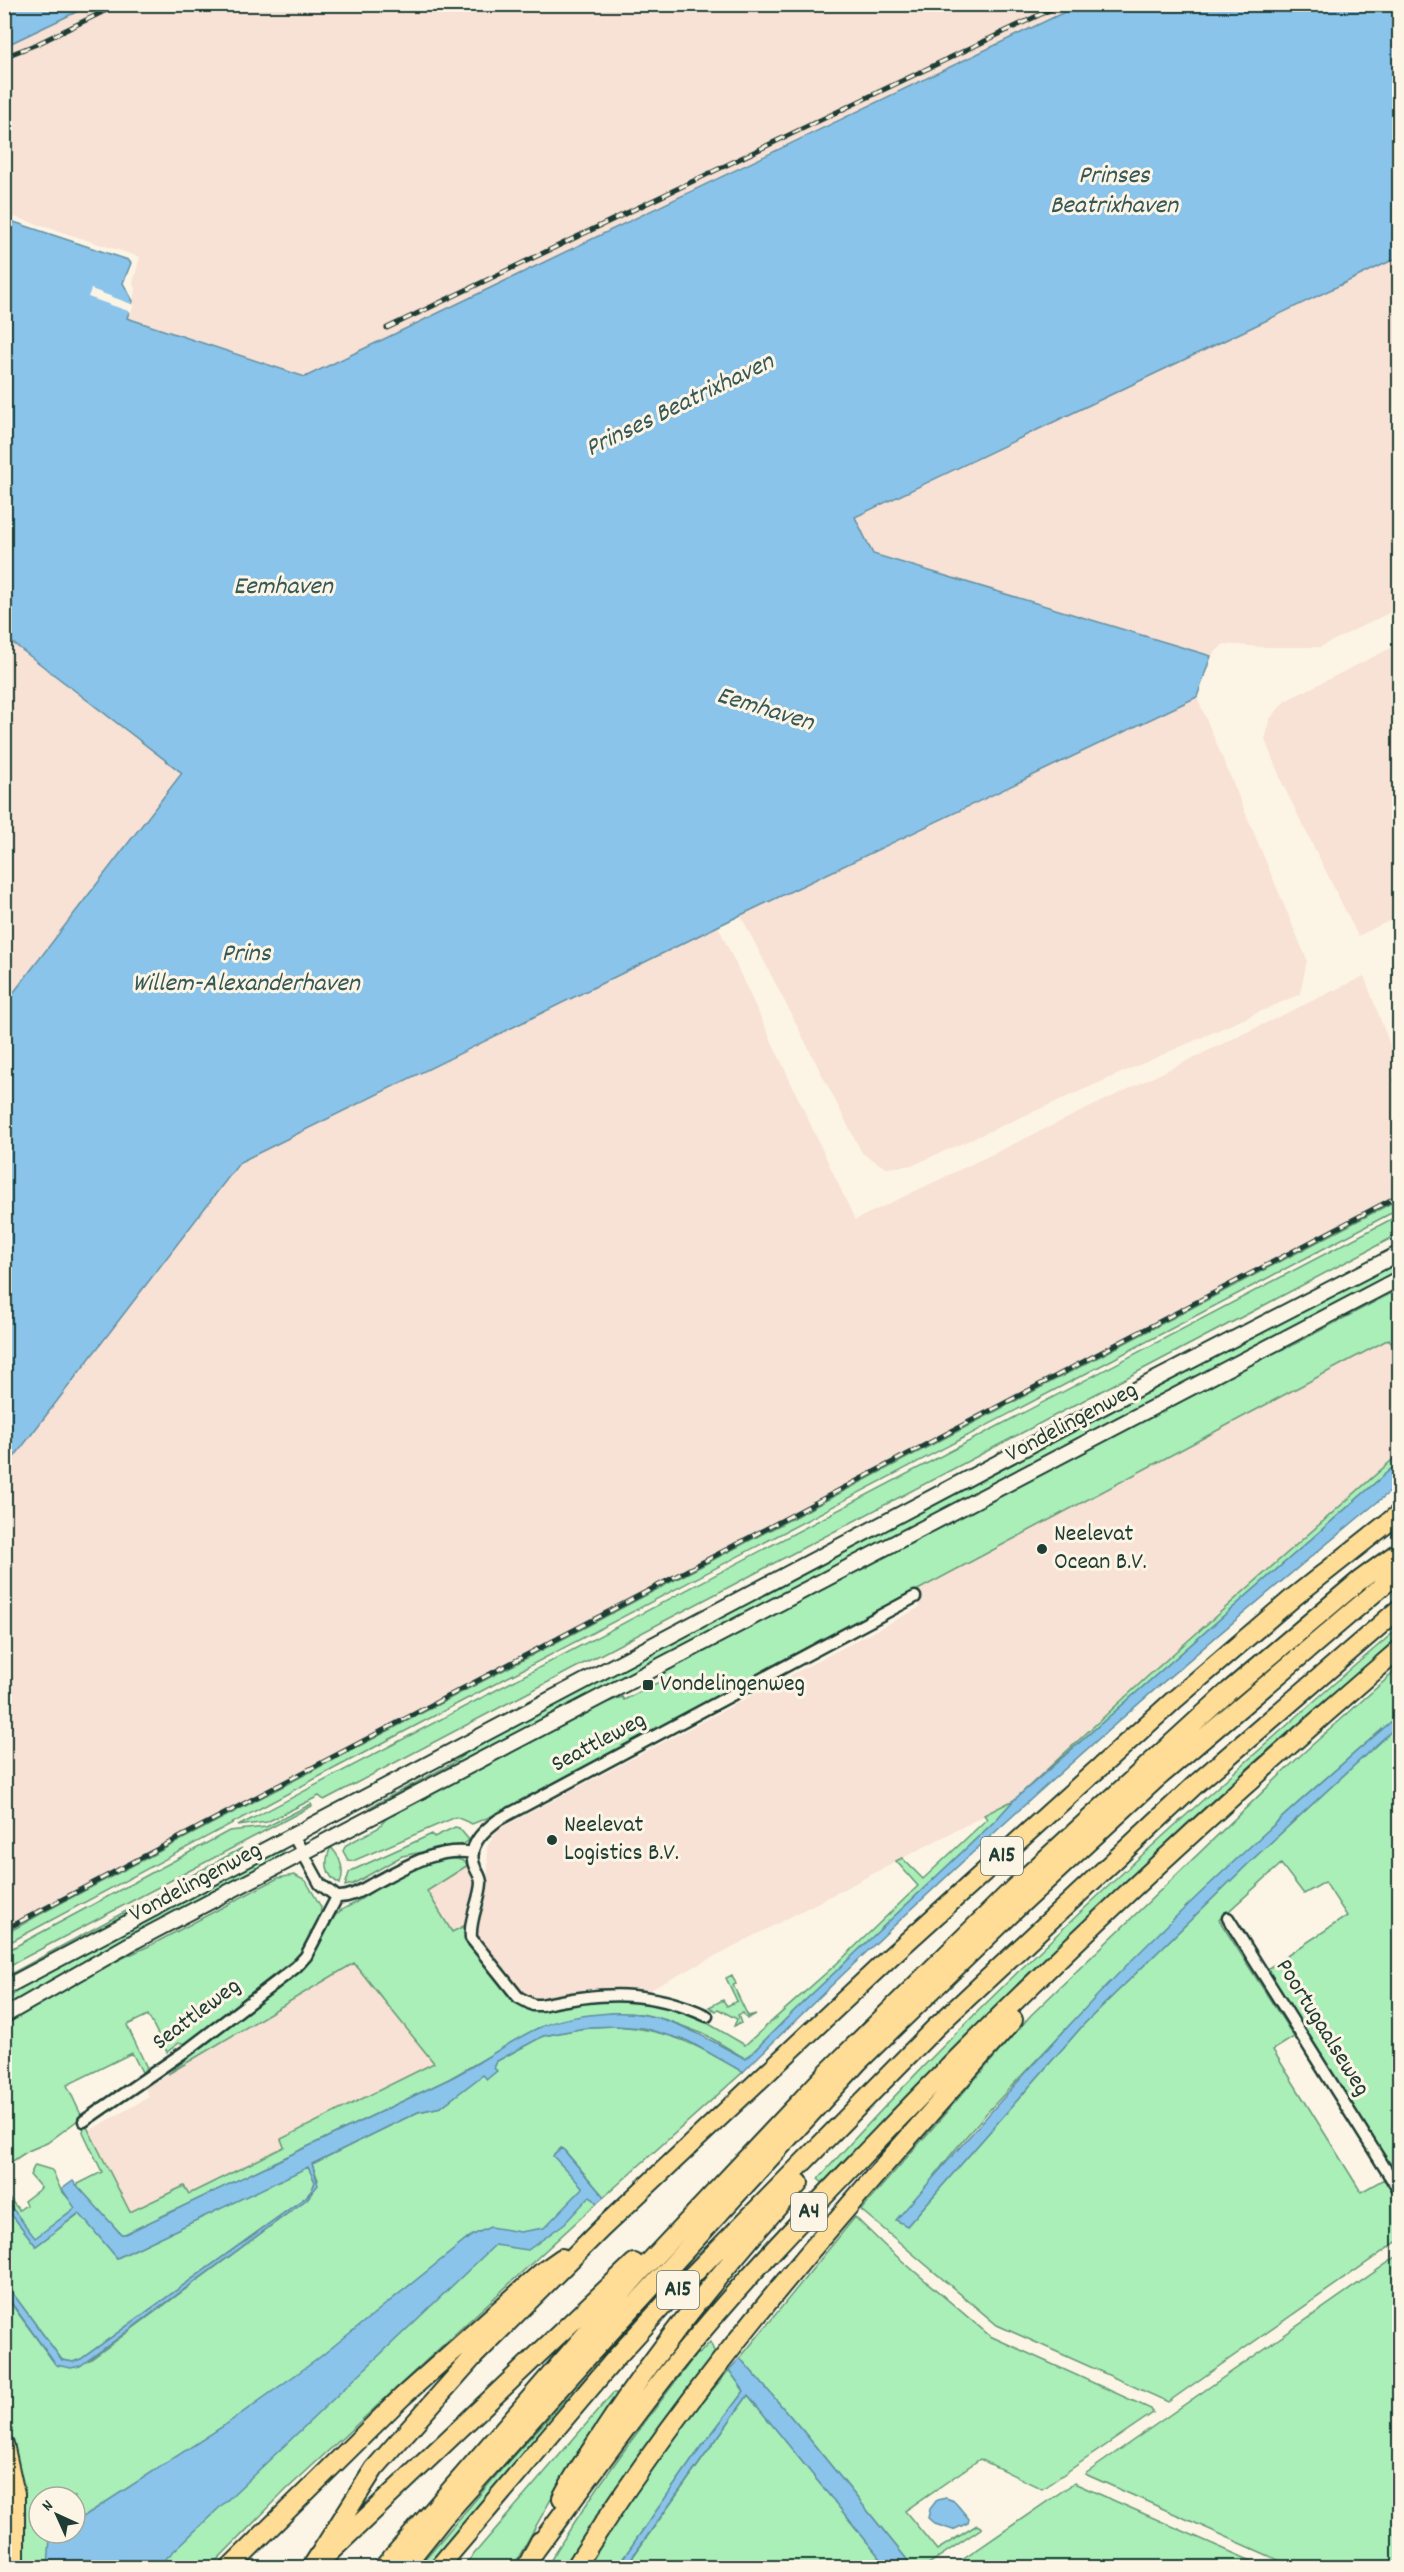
<svg xmlns="http://www.w3.org/2000/svg" width="1404" height="2572" font-family="Dekko,sans-serif">
  <style>
    .built { fill: #f8e1d5 }
    .green { fill: #aaeeb8; stroke: #649676; stroke-width: 1.5; fill-rule: evenodd }
    .water { fill: #8bc4ea; stroke: #608ea1; stroke-width: 1.5 }
    .pier { fill: #fcf5e5 }
    .lines { fill: none; stroke-linecap: round; stroke-linejoin: round }
    .minor-casing { stroke: #1f3d34; stroke-width: 15 }
    .secondary-casing { stroke: #1f3d34; stroke-width: 18 }
    .motorway-casing { stroke: #1f3d34; stroke-width: 22 }
    .minor { stroke: #fcf5e5; stroke-width: 10 }
    .secondary { stroke: #fcf5e5; stroke-width: 14 }
    .motorway { stroke: #ffdd96; stroke-width: 18 }
    .rail-casing { stroke: #1f3d34; stroke-width: 5 }
    .rail { stroke: #fcf5e5; stroke-width: 3; stroke-dasharray: 9; stroke-linecap: butt }
    .poi-dot { fill: #1f3d34; stroke: #fcf5e5; stroke-width: 2 }
    .labels { text-anchor: middle; dominant-baseline: central; stroke-width: 6; stroke-linejoin: round; paint-order: stroke }
    .shield { fill: #fcf5e5; stroke: #617469; stroke-width: 1.5 }
    .shield-label { font-size: 22px; font-weight: bold; fill: #1f3d34 }
    .street-label { font-size: 24px; fill: #1f3d34; stroke: #fcf5e5 }
    .poi-label { font-size: 24px; fill: #1f3d34; stroke: #fcf5e5; text-anchor: start }
    .water-label { font-size: 26px; font-style: italic; fill: #355858; stroke: #fcf5e5 }
  </style>
  <rect width="100%" height="100%" fill="#fcf5e5"/>
  <filter id="ink" filterUnits="userSpaceOnUse"><feTurbulence type="fractalNoise" baseFrequency=".0167" numOctaves="2"/><feDisplacementMap in="SourceGraphic" scale="12" xChannelSelector="R" yChannelSelector="G"/><feConvolveMatrix kernelMatrix="1 2 1 2 8 2 1 2 1" color-interpolation-filters="sRGB"/></filter>
  <g filter="url(#ink)">
    <path class="built" d="M91 5H1079L305 377 127 317 133 301 135 289 133 283 140 257 5 214V46Z
      M1399 257V608L1320 647H1262L1224 644 1211 656 873 554 855 517Z
      M4 637 182 773 5 1005H4Z
      M1399 644V916L1358 936 1284 787 1265 740 1270 719 1285 701Z
      M1197 697 1307 960 1300 994 913 1165 886 1168 862 1153 741 916Z
      M718 926 855 1220 1364 976 1399 1069V1207L337 1764 5 1944 4 1469 239 1162Z
      M1390 1338 1399 1357V1454L1147 1677 1014 1800 646 1992 604 1989 539 2001 532 2000 520 1993 480 1942 476 1927 488 1872 487 1847 497 1830 920 1607 913 1593Z
      M468 1865 477 1879 466 1925 452 1933 427 1890Z
      M354 1963 435 2063 281 2139 285 2147 189 2194 184 2186 130 2212 89 2131 149 2097 145 2088Z"/>
    <path class="green" d="M1399 1199V1209L339 1766 5 1945V1934L46 1911Z
      M1399 1215V1234L1259 1308 324 1800 319 1796 267 1822 238 1826Z
      M1399 1261V1270L372 1809 370 1807 451 1764 480 1743Z
      M1399 1289V1357L1389 1339 497 1814 472 1824 456 1817 353 1861 348 1860 343 1851 346 1845 378 1828 392 1812 587 1710 622 1697 624 1700 663 1680 661 1675 682 1660 1259 1357 1289 1347Z
      M1399 1454V1462L1014 1800 995 1821 794 2011 746 2059 706 2035 667 2020 642 2014 612 2013 538 2028 449 2079 125 2234H121L76 2185 102 2172 83 2132 85 2123 130 2212 184 2186 189 2194 284 2147 281 2139 434 2063 354 1963 168 2074 305 1967C319 1951 323 1925 339 1912 343 1908 350 1906 355 1903 374 1890 448 1842 468 1865L427 1891 452 1932 466 1925 469 1944 525 2008 536 2011 604 2000 662 2005 709 2024 745 2045 843 1958 918 1886 896 1861 902 1858 923 1879 987 1819 984 1815 1014 1800 1147 1677Z
      M1399 1628V1638C1356 1676 1311 1712 1268 1750 1114 1888 966 2034 824 2184L818 2179C947 2035 1088 1902 1232 1774 1288 1725 1342 1675 1399 1628Z
      M1399 1668V1715C1281 1814 1169 1921 1063 2032 1019 2079 971 2126 933 2178 923 2192 915 2210 907 2226L1085 2023 1254 1858 1399 1724V2180L1267 1969 1347 1916 1325 1882 1304 1894 1281 1864 1219 1920 1294 2037 1273 2050 1361 2192 1384 2179 1399 2204V2240L1168 2402 997 2325 861 2210 1031 2015 1302 1754Z
      M311 1804 312 1806 5 1968V1952L229 1831 266 1827Z
      M455 1827 459 1828 469 1840 464 1844 402 1856 353 1884 345 1886 349 1873 353 1870 432 1834 434 1837Z
      M331 1847C341 1858 345 1870 340 1884 325 1876 324 1861 331 1847Z
      M242 1848 229 1862 5 1981V1977Z
      M276 1851 289 1853 121 1941 5 2010V2002L30 1980Z
      M294 1875 306 1881 321 1907 320 1918 303 1952 187 2043H179L167 2052 148 2015 127 2025 147 2068 142 2072 132 2053 67 2085 82 2117 47 2143 28 2151 5 2166V2023L86 1975 151 1945 278 1878Z
      M732 1975 736 1984 733 1985 748 2016 756 2014 747 2019 743 2013 738 2015 741 2023 734 2026 737 2019 718 2009 716 2011 709 2007 723 2000 727 2006 737 2001 726 1978Z
      M616 2026C667 2029 700 2046 743 2072L604 2197 565 2151 561 2148 554 2155 597 2203 287 2489 210 2567H20L13 2450 5 2424 4 2294 56 2365 90 2360 307 2199 318 2180 312 2164 418 2112 441 2107 483 2074 487 2079 496 2071 494 2068 497 2061 543 2036 590 2027ZM39 2497H75V2533H39Z
      M35 2165 52 2170 61 2190 76 2207 35 2239 5 2199 4 2192 19 2210 26 2205 24 2201 41 2188 30 2175Z
      M308 2166 315 2182 312 2190 306 2197 81 2359 73 2362 62 2360 5 2283V2206L36 2246 80 2213 117 2258Z
      M855 2217 886 2247 990 2336 1151 2409 1153 2413 1042 2489 980 2459 905 2511 937 2550 977 2525 982 2528 924 2567H913L803 2431 740 2358Z
      M1399 2255V2567H1294L1085 2474Z
      M710 2342 715 2353 568 2567 546 2568C591 2492 644 2423 697 2353L699 2354Z
      M607 2354 572 2402 430 2567 417 2568 507 2463Z
      M729 2370 744 2391 694 2457 617 2567 585 2568 659 2454Z
      M613 2393H620L554 2494 513 2567 462 2568Z
      M748 2395 885 2564 884 2568H625Z
      M1074 2483 1265 2567H952Z"/>
    <path class="water" d="M5 4H91V5L5 46Z
      M1079 5H1399V257L855 517 873 554 1211 656 1197 697 718 926 240 1162 5 1469 4 1005 182 773 5 637V219L128 260 131 263 123 283 133 301 127 318 305 377Z
      M1399 1462V1482L1391 1491C1166 1674 949 1867 743 2072L688 2041 643 2028 616 2026 590 2027 543 2036 497 2061 494 2068 497 2071 487 2079 483 2075 441 2107 418 2112 312 2164 318 2185 307 2199 80 2366 71 2368 56 2365 5 2294V2283L62 2360 73 2362 81 2359 306 2197 312 2190 315 2182 308 2167 117 2258 79 2213 36 2246 5 2206V2199L35 2238 75 2208 62 2189 73 2181 121 2234H125C232 2183 339 2132 445 2081 477 2066 504 2044 536 2029 558 2018 586 2015 611 2013 665 2010 701 2036 746 2059L794 2011 995 1821 1014 1800Z
      M1399 1715V1724L1254 1858 1085 2023 907 2226 896 2220C971 2135 1045 2048 1125 1967 1212 1879 1305 1795 1399 1715Z
      M562 2148 604 2197 597 2203 590 2196 565 2223 528 2250 495 2245 157 2567H48L50 2538 58 2533H75V2522L225 2425 315 2361 471 2236 490 2227 520 2232 544 2228 583 2188 553 2156Z
      M740 2358 803 2431 913 2567H884L885 2564 748 2395 625 2567H617L694 2457 744 2391 729 2370Z
      M946 2498 954 2501 969 2519 968 2523 953 2530 935 2524 928 2518 930 2509 937 2500Z"/>
    <path class="pier" d="M91 289 134 305 131 312 88 297Z"/>
    <g class="lines">
      <defs>
        <path id="minor" d="M293 1835 320 1884 337 1897
          M1228 1918 1400 2192
          M707 2016C649 1989 601 1992 541 2005H533L518 1997 471 1938C469 1919 480 1901 481 1883 481 1875 474 1869 473 1861 469 1843 486 1829 498 1820L915 1597
          M84 2121 190 2048 296 1967 306 1956 337 1897C351 1898 363 1889 376 1882 405 1867 438 1846 473 1853"/>
        <path id="secondary" d="M4 1988 1154 1380 1400 1253
          M4 2016 135 1941 1400 1278"/>
        <path id="motorway" d="M4 2444 15 2494V2568
          M562 2498C574 2474 591 2451 606 2428 663 2341 730 2260 799 2183
          M534 2552C583 2487 630 2419 682 2355 741 2282 807 2214 872 2146 1039 1971 1216 1807 1400 1649
          M328 2554 634 2263
          M229 2568 402 2397 542 2272 562 2258
          M311 2568 374 2469 474 2356 602 2228 890 1957 1173 1701 1294 1597 1400 1513
          M383 2568 639 2273 828 2072 1013 1889 1229 1691 1359 1581 1400 1551
          M403 2568 443 2518 591 2353 859 2061 1021 1904 1155 1780 1400 1571
          M438 2568 614 2360 670 2298 935 2028 1196 1784 1400 1608
          M526 2568 540 2541
          M575 2568C699 2369 858 2194 1013 2020"/>
      </defs>
      <use href="#minor" class="minor-casing"/>
      <use href="#secondary" class="secondary-casing"/>
      <use href="#motorway" class="motorway-casing"/>
      <use href="#minor" class="minor"/>
      <use href="#secondary" class="secondary"/>
      <use href="#motorway" class="motorway"/>
      <defs>
        <path id="rail" d="M4 57 37 44 119 4
          M387 328 1062 4
          M1397 1080 1400 1077
          M4 1930 1400 1195"/>
      </defs>
      <use href="#rail" class="rail-casing"/>
      <use href="#rail" class="rail"/>
    </g>
  </g>
  <g class="poi-dot">
    <circle cx="1042" cy="1549" r="6"/>
    <rect x="642" y="1679" width="12" height="12" rx="3"/>
    <circle cx="552" cy="1840" r="6"/>
  </g>
  <g class="labels">
    <g class="shield">
      <rect x="981" y="1837" width="42" height="38" rx="4.5"/>
      <rect x="791" y="2193" width="36" height="38" rx="4.5"/>
      <rect x="657" y="2271" width="42" height="38" rx="4.5"/>
    </g>
    <g class="shield-label">
      <text x="1002" y="1856">A15</text>
      <text x="809" y="2212">A4</text>
      <text x="678" y="2290">A15</text>
    </g>
    <g class="street-label">
      <text transform="translate(1072 1423) rotate(-28)">Vondelingenweg</text>
      <text transform="translate(599 1743) rotate(-28)">Seattleweg</text>
      <text transform="translate(196 1883) rotate(-28)">Vondelingenweg</text>
      <text transform="translate(197 2015) rotate(-37)">Seattleweg</text>
      <text transform="translate(1322 2028) rotate(58)">Poortugaalseweg</text>
    </g>
    <g class="poi-label">
      <text x="1054" y="1535">Neelevat<tspan x="1054" dy="28">Ocean B.V.</tspan></text>
      <text x="660" y="1685">Vondelingenweg</text>
      <text x="564" y="1826">Neelevat<tspan x="564" dy="28">Logistics B.V.</tspan></text>
    </g>
    <g class="water-label">
      <text x="1114" y="176">Prinses<tspan x="1114" dy="30">Beatrixhaven</tspan></text>
      <text transform="translate(680 406) rotate(-26)">Prinses Beatrixhaven</text>
      <text x="283" y="587">Eemhaven</text>
      <text transform="translate(765 710) rotate(17)">Eemhaven</text>
      <text x="246" y="954">Prins<tspan x="246" dy="30">Willem-Alexanderhaven</tspan></text>
    </g>
  </g>
  <rect width="1404" height="2572" fill="none" stroke="#fcf5e5" stroke-width="24"/>
  <rect x="12" y="12" width="1380" height="2548" fill="none" stroke="#1f3d34" stroke-width="2" filter="url(#ink)"/>
  <g transform="translate(57 2515) rotate(315)"><circle r="28" fill="#fcf5e5" stroke="#a4ab9e" stroke-width="1.5"/>
  <path d="M0-4.5L10 22L0 15L-10 22Z" fill="#1f3d34"/>
  <text y="-9" font-size="16" font-weight="bold" text-anchor="middle" fill="#1f3d34">N</text>
  </g>
</svg>
